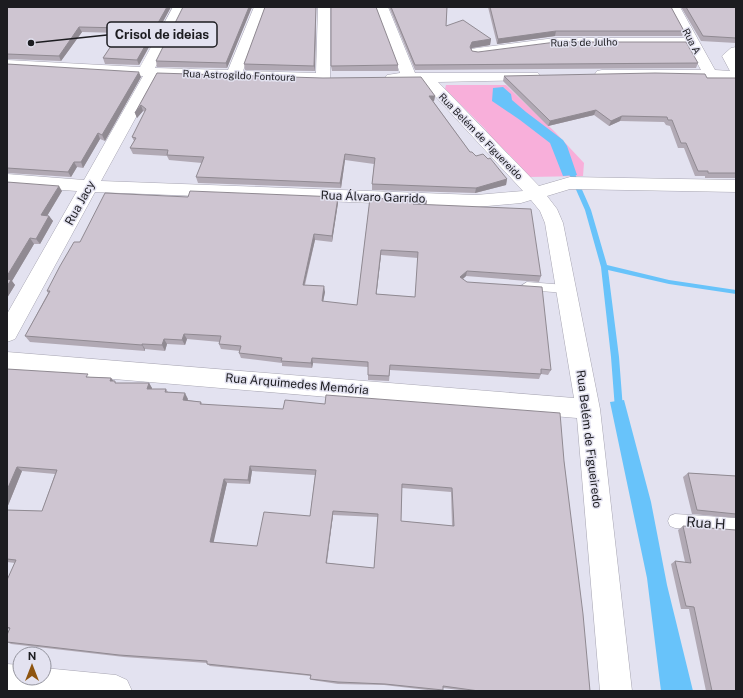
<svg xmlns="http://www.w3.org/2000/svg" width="743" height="698" font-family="'Public Sans',sans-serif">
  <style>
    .green { fill: #f8afda }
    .water { fill: #68c3fa }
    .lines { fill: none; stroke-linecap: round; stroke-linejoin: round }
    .stream { fill: #68c3fa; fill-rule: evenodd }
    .service-casing { stroke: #a7a5b2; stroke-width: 1 }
    .minor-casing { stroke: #a7a5b2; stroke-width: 1 }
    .service { fill: #fff; fill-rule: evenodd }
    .minor { fill: #fff; fill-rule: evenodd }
    .wall { fill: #b1a9b4; fill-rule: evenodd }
    .shaded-wall { fill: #908a92 }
    .building { fill: #cec5d1; stroke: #908a92; fill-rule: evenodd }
    .labels { text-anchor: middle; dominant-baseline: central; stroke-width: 3; stroke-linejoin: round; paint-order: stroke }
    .far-street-label { font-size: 10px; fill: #1c1c20; stroke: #e3e2f0 }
    .street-label { font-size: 12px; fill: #1c1c20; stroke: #e3e2f0 }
    .near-street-label { font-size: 14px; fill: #1c1c20; stroke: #e3e2f0 }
    .leader { fill: none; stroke: #1c1c20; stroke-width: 1.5 }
    .callout-dot { fill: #1c1c20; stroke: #e3e2f0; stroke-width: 1.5 }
    .callout { fill: #e3e2f0; stroke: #1c1c20; stroke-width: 1.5 }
    .callout-label { font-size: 13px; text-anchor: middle; font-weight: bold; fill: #1c1c20 }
  </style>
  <rect width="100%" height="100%" fill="#e3e2f0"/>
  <path class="green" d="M446 85H506L555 132 584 163 583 176 529 177 520 174 485 129 445 89Z"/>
  <path class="water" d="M503 87 511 94 512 100 526 112 563 140 567 146 577 175 563 176 550 143 520 120 492 101 493 88Z
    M624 400 651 502 667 585 693 691H661L647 578 610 402Z"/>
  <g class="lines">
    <path class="stream" d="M569 165 572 167 591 210 607 265 669 280 736 290V294L669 284 608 270 619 357 623 409 622 411 619 412 616 411 615 409 611 357 601 267 585 210 566 167Z"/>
    <defs>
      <path id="service" d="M527 282 566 285 572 289 566 293 527 290 521 286Z
        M675 514 736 518V532L675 528 670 526 668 521 670 516Z"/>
      <path id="minor" d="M173 7H185L155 68 228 70 254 7H266L243 71 316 73 318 7H330V78L328 81 319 82 158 77 101 181 476 195 523 191 422 82 387 81 385 78 387 75 400 73 376 7H388L415 73H538L540 76 538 79 533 80 438 82 539 186 570 177 736 180V192L570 189 547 196 557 209 563 223 600 409 632 691H600L577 418 7 370V352L574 398 545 223 540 211 531 200 521 203 476 207 95 192 15 339 7 342V314L77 191 7 186V174L84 180 143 76 7 68V60L140 67Z
        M668 7H680L715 70 730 71 722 56 731 48 736 47V79L602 78 597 77 595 74 597 71 602 70H701L688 46H555L477 56 472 55 470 52 472 49 477 48 555 38H684Z
        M7 664 20 665V678H44V668L116 675 127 680 132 691H7Z"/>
    </defs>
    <use href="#service" class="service-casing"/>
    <use href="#minor" class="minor-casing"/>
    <use href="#service" class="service"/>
    <use href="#minor" class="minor"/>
  </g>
  <path class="wall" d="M7 7H171L139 65 105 64 103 58 120 33 82 32 61 61 7 59Z
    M252 7 227 68 157 67 156 61Z
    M265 7H316L315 71 245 70 244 64Z
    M389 7H447L446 26 491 39 490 45 472 48 471 49 472 51 478 52 698 63 696 68 415 70Z
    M488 7H671L684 31 682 36H555L497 44Z
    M681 7H736V43L701 41Z
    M7 64 141 77 105 141 100 139 83 168 77 167 71 177 7 173Z
    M398 65V71H332L331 66Z
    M157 73 435 96 434 101H433L470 152 507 179 506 185 475 193 372 190V184L374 164 345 160 341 188 198 183 196 177 202 163 169 160 167 156 133 154 130 148 134 141 132 137 145 112 143 111 137 118 135 113Z
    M504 76 736 78V178H705V176H695L684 148H678L670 126 666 125 664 122 620 121 609 126 594 115 548 126 503 81Z
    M7 182 62 191 47 216H49L53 221 40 244H34L12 281 15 285 7 298Z
    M188 197 338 203 332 242 315 240 305 285 325 292 323 302 357 305 370 198 427 205 541 276 539 282 466 276 463 279 551 370 548 375 541 374 539 379 390 370 389 381 368 380V367L313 363 312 368 282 366V363L241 358 239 353 240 351 221 349 219 344 220 342 187 339 185 345 167 344 165 351 145 349V351L30 342 25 336 48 293 47 291 80 242ZM381 255 418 258 415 297 376 294Z
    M7 369 90 377 111 378 116 383H149L152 388V389H166L168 392 188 399 187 400 201 402 202 404 564 461 590 691H468L443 688 442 691H436L384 685 338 684 312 680 310 679 311 676 210 666 207 664V663L124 657 11 644 7 642V635L9 629H7V580L15 563 7 562V510L42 511 55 474 22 471 7 508ZM252 471 315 475 310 516 257 546 213 542 227 483 250 484ZM402 488 451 492 452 526 401 521ZM333 515 378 517 374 568 327 563Z
    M688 473 736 476V518L692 514 683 477Z
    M683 526 736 691H706L689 609H681L671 564 675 561 685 562 678 530Z"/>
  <path class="shaded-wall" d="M167 7H171L139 65 137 60Z
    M249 7H252L227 68 226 63Z
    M316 7 315 71 314 66Z
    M79 27 82 32 61 61 59 56Z
    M556 31 555 36 497 44 498 39Z
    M491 39 490 45 472 48 469 53 470 47 472 42Z
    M139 72 141 77 105 141 102 135Z
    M429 96H435L434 101 429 102Z
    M141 105 143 111 137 118 135 113Z
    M596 110 594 115 548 126 550 121Z
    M622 116 620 121 609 126 611 121Z
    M98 133 100 139 83 168 81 162Z
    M345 154V160L341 188 340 183Z
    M74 162 77 167 71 177 68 172Z
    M507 179 506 185 475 193 476 188Z
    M59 186 62 191 44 221 41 215Z
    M338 197V203L332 242V236Z
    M427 201 426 207 413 204Z
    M49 216 53 221 40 244 36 239Z
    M314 234 315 240 303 290V285Z
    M30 238 34 244 12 281 15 285 7 298V276Z
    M381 250V255L376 299V294Z
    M467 271 466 276 459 282 460 277Z
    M324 286 325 292 322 307V301Z
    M184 334 187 339 185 345 182 340Z
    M164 339 167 344 165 351 162 345Z
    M142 344 145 349V351L142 345Z
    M312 358 313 363 312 368 311 363Z
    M111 378 115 383 110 381Z
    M149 383 152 388 150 394 147 389Z
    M185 393 188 399 186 405 183 400Z
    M250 466 252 471 250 484 248 480Z
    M17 467 22 471 7 508V490Z
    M224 479 227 483 213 545 210 542Z
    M333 511V515L326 566V563Z"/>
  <path class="building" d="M7 7H167L137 60 103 58 123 28 79 27 59 56 7 54Z
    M183 7H249L226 63 156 61Z
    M265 7H316L314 66 244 64Z
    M331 7H376L398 65 331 66Z
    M391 7H447L446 26 463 20 491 39 472 42 470 47 472 51 478 52 556 42H686L698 63 415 65Z
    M490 7H671L684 31H556L498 39Z
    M686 7H736V38L703 36Z
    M7 64 139 72 102 135 98 133 81 162H74L68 172 7 168Z
    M157 73 323 78 421 77 435 96H429L470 152H472L476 156 483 154 488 159 490 158 507 179 476 188 372 184 375 158 345 154 340 183 196 177 204 157 167 155 168 150 130 148 136 138 132 137 146 109 141 105 135 113Z
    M655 73 705 74 707 78H736V173H708V171H698L686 143H681L672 120H668L667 117 622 116 611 121 596 110 550 121 504 76Z
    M7 182 59 186 41 215 49 216 36 239 30 238 7 276Z
    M190 191 338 197 332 236 314 234 303 285 324 286 322 301 357 305 370 198 427 201 413 204 531 209 541 276 467 271 460 277 467 282 542 287 551 370 541 369V374L390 365 389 376 368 375V362L312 358 311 363 281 361 282 358 239 353 241 346 219 344 221 336 184 334 182 340 164 339 162 345 142 344V345L25 336 50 291H47L60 266 74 242H80L105 193 188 197ZM381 250 418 252 415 297 376 294Z
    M7 279 11 280 7 286Z
    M7 369 88 374 86 377 111 378 110 381H115V383H149L147 389H166L165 392 185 393 183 400 201 402 200 404 283 409 285 400 325 404 326 395 560 413 564 461 583 614 590 691H479L443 686V690L385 684 338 682 310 679 311 675 207 664V661L119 655 7 642V635L10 628 7 627V580L16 560 7 559V510L42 511 57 470 17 467 7 490ZM250 466 316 470 310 516 264 512 257 546 210 542 224 479 248 480ZM402 484 452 488 454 526 401 521ZM333 511 378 514 374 568 326 563Z
    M688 473 736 476V514L697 510Z
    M683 526 736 530V691H712L694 607 686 606 675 561 691 563Z"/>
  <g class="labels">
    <g class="far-street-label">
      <text transform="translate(692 41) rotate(62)">Rua A</text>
      <text transform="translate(584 42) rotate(-1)">Rua 5 de Julho</text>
      <text transform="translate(239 75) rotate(2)">Rua Astrogildo Fontoura</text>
      <text transform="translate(481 136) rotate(46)">Rua Belém de Figuereido</text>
    </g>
    <g class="street-label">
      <text transform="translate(373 197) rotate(2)">Rua Álvaro Garrido</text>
      <text transform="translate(80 203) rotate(-61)">Rua Jacy</text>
      <text transform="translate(297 384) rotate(5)">Rua Arquimedes Memória</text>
      <text transform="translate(589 439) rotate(83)">Rua Belém de Figueiredo</text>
    </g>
    <g class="near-street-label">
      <text transform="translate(706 523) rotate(4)">Rua H</text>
    </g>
  </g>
  <path class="leader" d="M31 43L107 35"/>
  <circle class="callout-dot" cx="31" cy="43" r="4"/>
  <rect class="callout" x="107" y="22" width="110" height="25" rx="4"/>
  <g class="callout-label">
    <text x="162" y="39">Crisol de ideias</text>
  </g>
  <rect width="743" height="698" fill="none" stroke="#1c1c20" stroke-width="16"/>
  <g transform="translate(32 666)"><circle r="19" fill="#e3e2f0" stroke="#93939d"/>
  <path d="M0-3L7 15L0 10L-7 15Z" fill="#8e540f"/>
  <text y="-6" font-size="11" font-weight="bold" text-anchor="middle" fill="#1c1c20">N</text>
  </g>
</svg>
